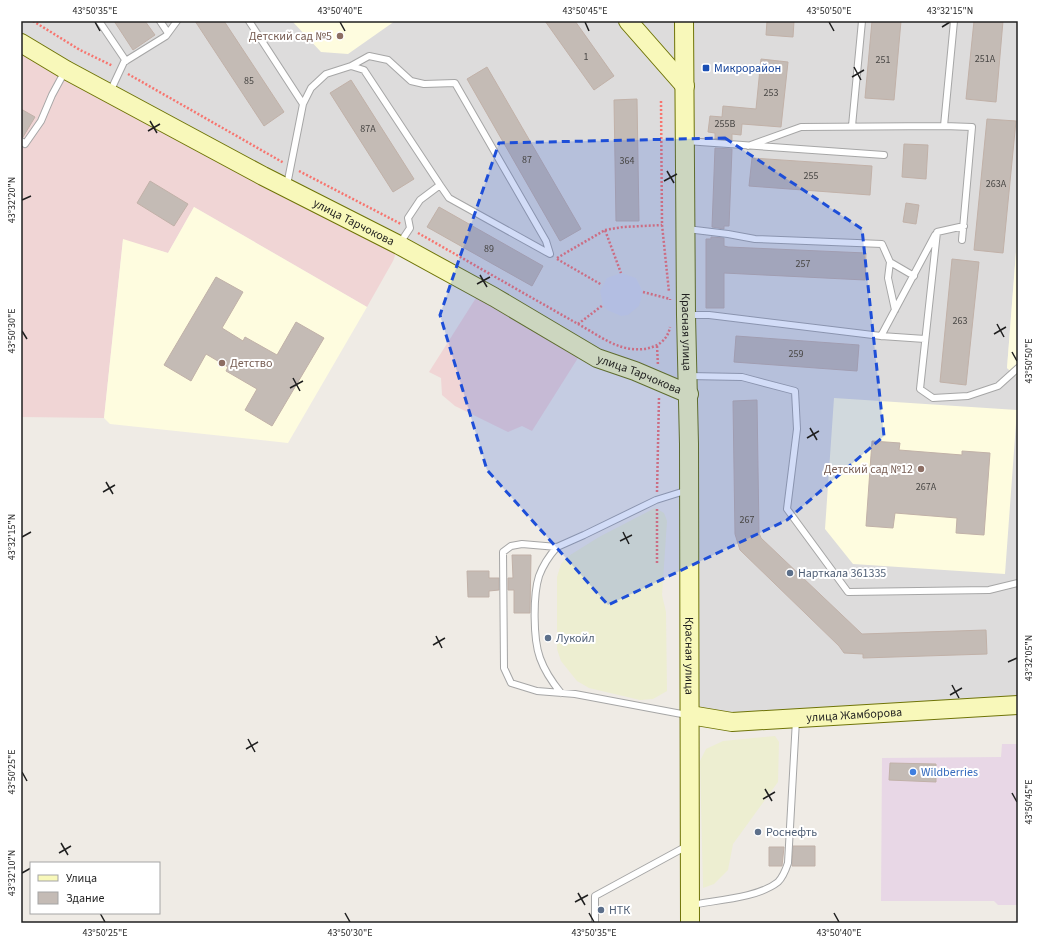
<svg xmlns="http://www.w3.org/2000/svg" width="1039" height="944" font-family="'Source Sans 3',sans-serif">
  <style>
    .residential { fill: #dddcdc }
    .commercial { fill: #f0d5d5 }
    .industrial { fill: #e8d7e6 }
    .education { fill: #fefcdf }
    .farmland { fill: #edeed1 }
    .plaza { fill: #d9dae5 }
    .building { fill: #c4bbb5; stroke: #c1b1a8 }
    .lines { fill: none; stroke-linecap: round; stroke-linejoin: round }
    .lane-casing { stroke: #a6a6a6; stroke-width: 8 }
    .secondary-casing { stroke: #6f7407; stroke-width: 20 }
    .path { stroke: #f7756f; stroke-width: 2.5; stroke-dasharray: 2 2; stroke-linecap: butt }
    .lane { stroke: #fff; stroke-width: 6 }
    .secondary { stroke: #f8f8ba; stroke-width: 18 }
    .marked { fill: #1d4ed8; fill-opacity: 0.2; stroke: #1d4ed8; stroke-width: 3; stroke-dasharray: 8 5; stroke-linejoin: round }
    .ticks { fill: none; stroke: #1f1f1f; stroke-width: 1.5 }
    .education-dot { fill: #8d6e63; stroke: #fff; stroke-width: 1.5 }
    .transit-dot { fill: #1a4fb4; stroke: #fff; stroke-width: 1.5 }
    .service-dot { fill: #5c6f8a; stroke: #fff; stroke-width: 1.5 }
    .shop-dot { fill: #3f7fe0; stroke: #fff; stroke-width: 1.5 }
    .labels { text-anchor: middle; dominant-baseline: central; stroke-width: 4; stroke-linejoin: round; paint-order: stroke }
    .number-label { font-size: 10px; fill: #484644 }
    .education-label { font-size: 12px; fill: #785e54; stroke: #fff; text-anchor: end }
    .transit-label { font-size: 12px; fill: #164399; stroke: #fff; text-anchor: start }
    .street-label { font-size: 12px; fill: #1f1f1f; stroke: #fff }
    .service-label { font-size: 12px; fill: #4e5e75; stroke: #fff; text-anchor: start }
    .shop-label { font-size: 12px; fill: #366cbe; stroke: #fff; text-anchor: start }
    .neatline { fill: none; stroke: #1f1f1f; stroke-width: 1.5 }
    .ticks-label { font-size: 10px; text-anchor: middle; fill: #1f1f1f }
  </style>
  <rect width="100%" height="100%" fill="#efebe5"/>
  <path class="residential" d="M21 21H1018V226L1007 368 1018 378V705L690 715 688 394 659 383 21 43Z"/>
  <path class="commercial" d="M21 43 399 245 393 261 367 307 194 207 168 253 123 240 104 418 21 417Z
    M481 290 583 350 532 431 522 426 508 432 455 406 442 395 441 378 429 372Z"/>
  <path class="industrial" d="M1002 744H1018V905H998L994 901H881L882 758 1001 757Z"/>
  <path class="education" d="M292 21H395L348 54 321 52Z
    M194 207 367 307 288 443 110 424 104 418 123 239 168 253Z
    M1018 226V378L1007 368Z
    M834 398 1017 410 1005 574 853 564 825 529Z"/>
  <path class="farmland" d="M655 508 664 513 667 521 662 595 666 612 667 691 653 699 640 700 589 688 577 681 561 661 557 649V577L561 564 567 557 599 537Z
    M775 736 779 742 778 782 733 844 728 870 714 884 703 888 700 761 706 749 723 741Z"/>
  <path class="plaza" d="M621 273 636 278 643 292 639 306 628 315 621 316 607 310 603 305 600 291 607 278Z"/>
  <path class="building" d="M114 21H145L155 35 133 50Z
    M195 21H224L284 112 264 126Z
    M545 21H575L614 76 594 90Z
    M767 21H794L793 37 766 35Z
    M872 21H901L894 100 865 98Z
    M974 21H1003L996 102 966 99Z
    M761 59 788 62 781 127 742 124 741 135 732 134V140L715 139V133L708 132 710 116 722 117 723 106 756 109Z
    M487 67 581 229 560 241 467 79Z
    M351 80 414 179 393 192 330 93Z
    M637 99 639 221H616L614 100Z
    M21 109 35 117 23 137H21Z
    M987 119 1016 121 1003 253 974 250Z
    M904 144 928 145 926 179 902 177Z
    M715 148 732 149 729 226H724V229L712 227Z
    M752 158 872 166 870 195 749 186Z
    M150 181 188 204 174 226 137 203Z
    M906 203 919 205 916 224 903 222Z
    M439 207 543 266 532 286 427 227Z
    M711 237 724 238V246L728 247 866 253 865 280 724 273V308H706V239H711Z
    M952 259 979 262 966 385 940 382Z
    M216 277 243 292 222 328 243 341 245 337 277 355 296 322 324 338 272 426 245 410 257 389 226 371 228 367 206 354 191 381 164 365Z
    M736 336 859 345 857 371 734 362Z
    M757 400 759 533 761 538 862 634 986 630 987 654 863 658V654L844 653 839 646 740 550 735 534 733 401Z
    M872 441 900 443 899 450 962 455V451L990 453 984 535 956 533 957 518 895 513 893 528 866 526Z
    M512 555H531L530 613H514V590H508V578H513Z
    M467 571H489V578H499V590L489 591V597H468Z
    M890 763 936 764V782L889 780Z
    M793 846H815V866H792Z
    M769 847H784L782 866H769Z"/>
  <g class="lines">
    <defs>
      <path id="lane" d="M99 21 126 61
        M160 21 168 33
        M249 21 303 104 287 185
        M351 66 369 56 388 60 411 81 424 84 455 83 546 241 550 254 449 198 440 185 420 200 408 218 410 228 400 243
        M110 92 124 62 166 36 177 21
        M303 104 311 88 326 74 351 66 364 70 440 185
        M852 126 862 21
        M944 126 972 127 962 240
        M21 141 25 144 41 121 52 95 65 71
        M686 141 884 155
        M748 146 801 127 944 126 954 21
        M964 226 937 232 920 389 933 398 968 396 998 386 1018 368
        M687 229 728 234 755 239 882 244 890 262 914 276
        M890 262 888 278 895 310
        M688 315H709L881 336 925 339
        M881 336 935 235
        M689 376 742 377 795 391 797 429 787 509 848 592 989 590 1018 583
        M557 547C549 556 543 565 539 576 533 595 533 639 540 658 545 672 552 682 561 693
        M687 715 575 694 537 691 511 683 504 668 503 552 511 546 522 544 557 547 584 535 656 500 688 490
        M691 905C716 900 758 898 778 882 783 877 786 869 788 863L796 720
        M595 923V896L687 846"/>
      <g id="secondary">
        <path d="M628 21 685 86"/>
        <path id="s1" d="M684 21 686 315 689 444 690 923"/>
        <path id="s2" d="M21 43 66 70 263 176 399 245 494 297 597 358 635 371 689 394"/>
        <path id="s3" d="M690 715 732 722 1018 705"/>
      </g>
    </defs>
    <use href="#lane" class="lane-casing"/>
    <use href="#secondary" class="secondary-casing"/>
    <path class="path" d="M33 21 80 50 113 66
      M128 74 284 163
      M661 101 662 225 669 292
      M299 171 401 224
      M605 230 623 227 662 225
      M418 233 578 324 603 305
      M557 258 605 230 621 273
      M557 259 602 285
      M643 292 670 299V300
      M578 324C591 331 605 341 619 346 638 353 666 350 670 327
      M657 346 658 366
      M657 492 659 397
      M657 509V565"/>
    <use href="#lane" class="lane"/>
    <use href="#secondary" class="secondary"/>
  </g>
  <path class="marked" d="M725 138 862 229 884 436 787 520 608 605 487 470 440 315 499 143Z"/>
  <path class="ticks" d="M95 22 100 31M340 22 345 31M585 22 589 31M829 22 834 31M942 27 950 22M854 67 861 80M852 77 864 70M150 121 157 133M148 131 160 124M667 171 674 183M664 181 677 174M22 200 31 196M480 275 487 287M477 284 490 277M997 324 1004 337M22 331 27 339M994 334 1006 327M1012 352 1017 361M293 378 300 391M290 388 303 381M810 428 817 440M807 438 819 431M106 482 113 494M103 492 115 485M623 532 629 544M22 537 31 532M620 541 632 535M436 636 442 648M433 645 445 638M1008 662 1017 658M952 685 959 698M950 695 962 688M248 739 255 752M246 749 258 742M22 772 27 781M765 789 772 801M1012 793 1017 802M763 799 775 792M61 843 68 855M59 853 71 846M22 873 31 868M578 893 585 905M575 902 588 895M100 913 105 922M345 913 350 922M589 913 594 922M834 913 839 922"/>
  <g class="education-dot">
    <circle cx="340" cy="36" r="4"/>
    <circle cx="222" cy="363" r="4"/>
    <circle cx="921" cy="469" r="4"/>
  </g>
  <rect class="transit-dot" x="702" y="64" width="8" height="8" rx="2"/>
  <g class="service-dot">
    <circle cx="790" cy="573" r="4"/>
    <circle cx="548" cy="638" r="4"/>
    <circle cx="758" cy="832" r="4"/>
    <circle cx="601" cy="910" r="4"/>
  </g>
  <circle class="shop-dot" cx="913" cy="772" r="4"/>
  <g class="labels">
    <g class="number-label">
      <text x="586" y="57">1</text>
      <text x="985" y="59">251А</text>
      <text x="883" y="60">251</text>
      <text x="249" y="81">85</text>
      <text x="771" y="93">253</text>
      <text x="725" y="124">255В</text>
      <text x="368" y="129">87А</text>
      <text x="527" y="160">87</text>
      <text x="627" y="161">364</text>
      <text x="811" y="176">255</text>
      <text x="996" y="184">263А</text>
      <text x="489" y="249">89</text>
      <text x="803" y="264">257</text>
      <text x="960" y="321">263</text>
      <text x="796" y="354">259</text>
      <text x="926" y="487">267А</text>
      <text x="747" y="520">267</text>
    </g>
    <g class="education-label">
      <text x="332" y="36">Детский сад №5</text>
      <text x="230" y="363" text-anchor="start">Детство</text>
      <text x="913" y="469">Детский сад №12</text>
    </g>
    <g class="transit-label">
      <text x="714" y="68">Микрорайон</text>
    </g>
    <g class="street-label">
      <text stroke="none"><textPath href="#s2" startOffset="378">улица Тарчокова</textPath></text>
      <text stroke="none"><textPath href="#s1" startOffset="311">Красная улица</textPath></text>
      <text stroke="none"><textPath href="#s2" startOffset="702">улица Тарчокова</textPath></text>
      <text stroke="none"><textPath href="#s1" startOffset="635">Красная улица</textPath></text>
      <text stroke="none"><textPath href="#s3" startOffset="165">улица Жамборова</textPath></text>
    </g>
    <g class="service-label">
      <text x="798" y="573">Нарткала 361335</text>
      <text x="556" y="638">Лукойл</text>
      <text x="766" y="832">Роснефть</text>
      <text x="609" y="910">НТК</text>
    </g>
    <g class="shop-label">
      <text x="921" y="772">Wildberries</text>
    </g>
  </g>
  <rect width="1039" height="944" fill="none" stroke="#ffffff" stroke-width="44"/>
  <rect x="30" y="862" width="130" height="52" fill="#ffffff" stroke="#a5a5a5"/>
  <rect x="38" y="875" width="20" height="6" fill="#f8f8ba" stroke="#a5a5a5"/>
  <text x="66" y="882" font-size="12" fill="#1f1f1f">Улица</text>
  <rect x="38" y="892" width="20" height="12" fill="#c4bbb5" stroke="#a5a5a5"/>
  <text x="66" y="902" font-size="12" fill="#1f1f1f">Здание</text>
  <rect x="22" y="22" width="995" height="900" class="neatline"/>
  <g class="ticks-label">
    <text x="95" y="14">43°50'35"E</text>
    <text x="340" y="14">43°50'40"E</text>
    <text x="585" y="14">43°50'45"E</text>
    <text x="829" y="14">43°50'50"E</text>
    <text x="950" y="14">43°32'15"N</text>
    <text transform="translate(11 200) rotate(-90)" y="4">43°32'20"N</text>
    <text transform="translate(11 331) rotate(-90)" y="4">43°50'30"E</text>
    <text transform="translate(1028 361) rotate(-90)" y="4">43°50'50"E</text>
    <text transform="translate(11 537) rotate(-90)" y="4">43°32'15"N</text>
    <text transform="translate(1028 658) rotate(-90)" y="4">43°32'05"N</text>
    <text transform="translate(11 772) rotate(-90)" y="4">43°50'25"E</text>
    <text transform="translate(1028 802) rotate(-90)" y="4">43°50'45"E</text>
    <text transform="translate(11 873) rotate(-90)" y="4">43°32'10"N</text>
    <text x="105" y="936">43°50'25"E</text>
    <text x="350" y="936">43°50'30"E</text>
    <text x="594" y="936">43°50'35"E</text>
    <text x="839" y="936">43°50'40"E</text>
  </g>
</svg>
